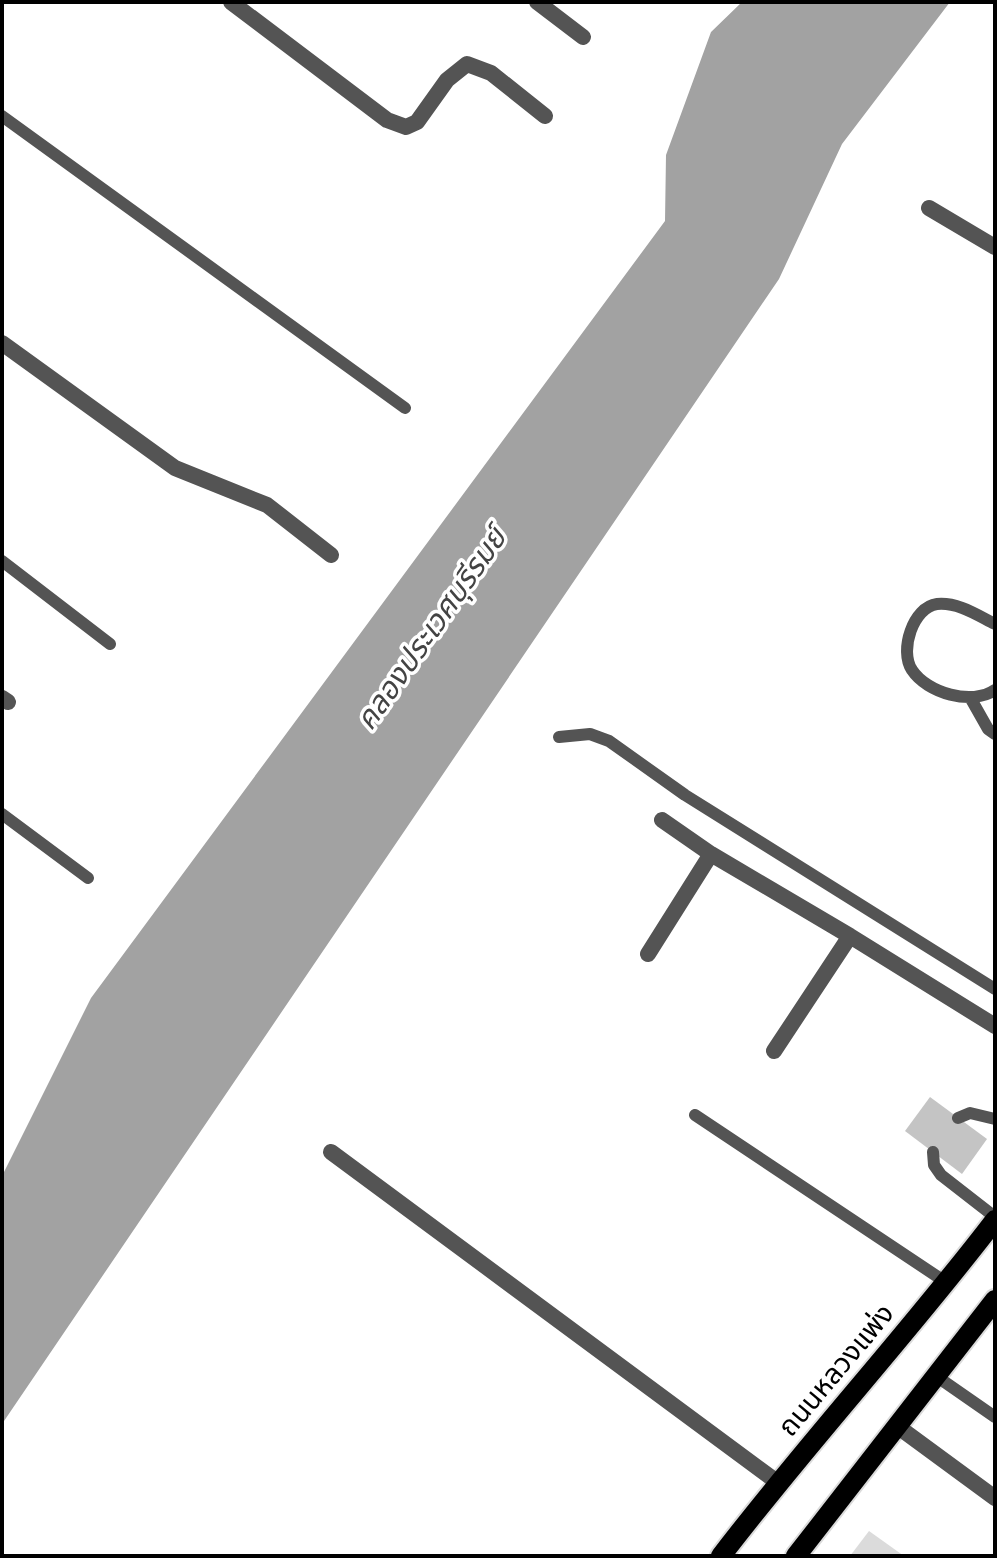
<svg xmlns="http://www.w3.org/2000/svg" width="997" height="1558" font-family="Karla,'Noto Sans Thai',sans-serif">
  <style>
    .green { fill: #dbdbdb }
    .water { fill: #a2a2a2 }
    .building { fill: #c4c4c4 }
    .lines { fill: none; stroke-linecap: round; stroke-linejoin: round }
    .primary-casing { stroke: #dbdbdb; stroke-width: 24 }
    .lane { stroke: #545454; stroke-width: 12 }
    .street { stroke: #545454; stroke-width: 16 }
    .primary { stroke: #000; stroke-width: 20 }
    .labels { text-anchor: middle; dominant-baseline: central; stroke-width: 7; stroke-linejoin: round; paint-order: stroke }
    .street-label { font-size: 28px; fill: #000; stroke: #fff }
    .water-label { font-size: 30px; font-style: italic; fill: #434343; stroke: #fff }
  </style>
  <rect width="100%" height="100%" fill="#fff"/>
  <path class="green" d="M869 1531 904 1556H850Z"/>
  <path class="water" d="M742 2H950L842 144 779 279 2 1424V1176L91 998 665 221 666 155 711 32Z"/>
  <path class="building" d="M930 1097 987 1139 962 1174 905 1131Z"/>
  <g class="lines">
    <defs>
      <path id="primary" d="M721 1556C809 1441 907 1335 995 1220
        M796 1556 995 1300"/>
    </defs>
    <use href="#primary" class="primary-casing"/>
    <path class="lane" d="M2 116 405 408
      M2 561 110 644
      M995 624C977 615 958 602 937 604 913 607 899 651 912 670 927 693 972 706 995 690
      M971 699 988 729 995 734
      M559 737 590 734 609 741 685 795 995 989
      M2 814 88 878
      M695 1115 947 1283
      M958 1118 970 1113 995 1119
      M933 1152 934 1165 941 1175 995 1217
      M936 1376 995 1417"/>
    <path class="street" d="M231 2 387 120 406 127 417 122 447 80 467 64 491 73 545 116
      M537 2 583 37
      M929 208 995 247
      M2 343 175 468 267 505 331 555
      M2 698 8 702
      M662 820 711 854 850 936 995 1026
      M648 954 711 854
      M774 1051 850 936
      M331 1152 777 1482
      M897 1426 995 1498"/>
    <use href="#primary" class="primary"/>
  </g>
  <g class="labels">
    <g class="street-label">
      <text transform="translate(836 1370) rotate(-50)">ถนนหลวงแพ่ง</text>
    </g>
    <g class="water-label">
      <text transform="translate(431 629) rotate(-55)">คลองประเวศบุรีรมย์</text>
    </g>
  </g>
  <rect width="997" height="1558" fill="none" stroke="#000000" stroke-width="8"/>
</svg>
